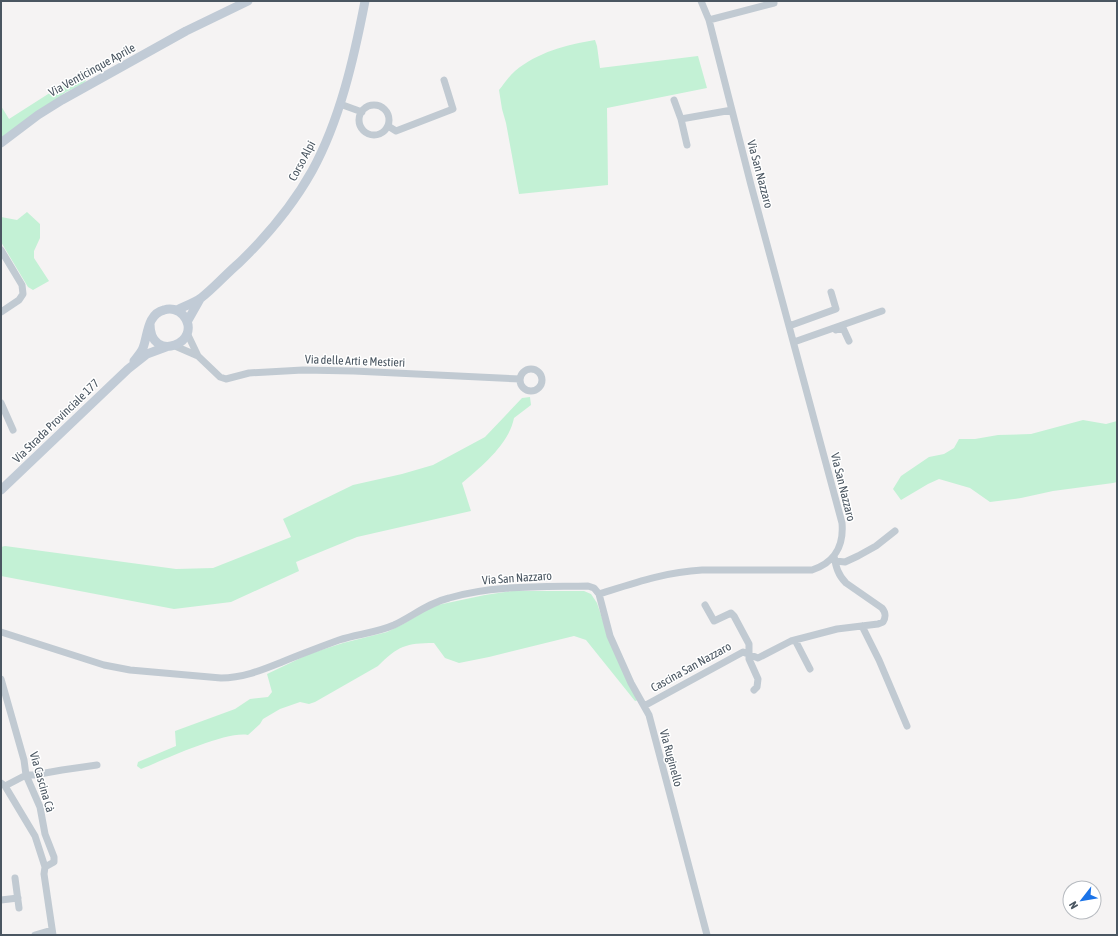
<svg xmlns="http://www.w3.org/2000/svg" width="1118" height="936" font-family="'Asap Condensed',sans-serif">
  <style>
    .green { fill: #c3f1d5 }
    .lines { fill: none; stroke-linecap: round; stroke-linejoin: round }
    .street { stroke: #c1cad2; stroke-width: 7 }
    .secondary { stroke: #c1cbd6; stroke-width: 9 }
    .labels { text-anchor: middle; dominant-baseline: central; stroke-width: 3; stroke-linejoin: round; paint-order: stroke }
    .street-label { font-size: 12px; fill: #4a5661; stroke: #fff }
  </style>
  <rect width="100%" height="100%" fill="#f5f3f3"/>
  <path class="green" d="M595 40 597 46 600 68 698 56 707 88 607 108 608 185 519 194 506 123 502 109 499 90C504 84 509 76 515 71 538 52 566 45 595 40Z
    M81 73 86 81 82 85 66 92 1 139V106L9 119Z
    M27 212 40 224V238L34 251V258L49 281 33 290 28 287 1 242V217L17 220Z
    M530 397 531 405 514 418C509 444 481 467 462 483L471 511 357 537 296 562 299 571 231 602 174 609 1 576V547L5 546 176 569 213 568 291 537 283 519 353 485 402 474 433 465 485 437 522 398Z
    M1083 420 1106 424 1117 421V482L1113 483 1053 491 1021 498 990 502 970 488 939 479 928 484 901 500 893 489 901 476 929 457 944 454 954 448 959 439H975L998 435 1031 434Z
    M512 591H584L591 594 597 603 603 621 639 700 635 701 586 640 574 636 489 657 459 663 445 658 434 643C406 643 398 646 378 666L315 702 309 704 300 702 280 709 263 719 260 724 248 735C225 731 164 760 141 769L137 766 138 762 176 746 175 731 235 709 250 699 268 697 272 692 267 674 309 654 343 643 387 632 405 623 433 606 485 595Z"/>
  <g class="lines">
    <path class="street" d="M709 20 774 3
      M674 100 681 119 732 110
      M340 104 362 112
      M359 120a15 15 0 1 1 30 0a15 15 0 1 1-30 0Z
      M681 119 687 145
      M388 126 396 131 453 109 444 80
      M1 250 22 285 23 294 19 300 1 312
      M789 326 836 309 831 292
      M836 330 843 328 849 341
      M187 333 198 356
      M794 342 882 311
      M175 346 198 356 220 377 226 379 249 373 303 370 354 371 520 379
      M520 380a11 11 0 1 1 22 0a11 11 0 1 1-22 0Z
      M1 403 13 430
      M835 561 845 562 858 556 876 546 895 531
      M599 594C634 583 665 572 702 570H812C834 563 844 546 842 523L751 185 709 20 701 1
      M705 605 714 621 731 613 734 616 749 644V659L758 679 757 687 754 690
      M862 626 879 660 907 726
      M1 632 104 665 130 670 221 678C243 678 262 670 282 662 301 654 320 647 339 640 357 634 376 633 394 625 413 616 428 603 449 598 493 585 542 587 588 586L594 588 599 594 610 636 631 683 649 715 707 935
      M795 640 810 669
      M1 679 24 760 26 775 40 807 45 834 54 857V862L45 867 44 874 53 935
      M644 706 743 652 758 658 791 641 837 629 878 624 883 622C886 617 886 613 882 608L846 583C838 575 836 567 834 556
      M1 783 5 786 35 836 45 867
      M5 786 26 775H34L62 770 97 765
      M15 878 19 908
      M1 900 18 898
      M35 935 52 930"/>
    <path class="secondary" d="M1 143 38 115 62 100 186 31 248 1
      M177 310C185 306 194 303 201 298 214 288 226 274 239 263 267 236 293 205 312 171 340 120 354 58 365 1
      M187 322 200 299
      M134 361C137 357 141 353 143 348 148 335 147 314 164 310 170 308 178 309 183 315 205 342 150 365 150 324
      M1 490 128 369 147 354 166 347"/>
  </g>
  <g class="labels">
    <g class="street-label">
      <text transform="translate(92 70) rotate(-29)">Via Venticinque Aprile</text>
      <text transform="translate(302 161) rotate(-62)">Corso Alpi</text>
      <text transform="translate(760 174) rotate(75)">Via San Nazzaro</text>
      <text transform="translate(355 361) rotate(2)">Via delle Arti e Mestieri</text>
      <text transform="translate(56 421) rotate(-44)">Via Strada Provinciale 177</text>
      <text transform="translate(843 487) rotate(76)">Via San Nazzaro</text>
      <text transform="translate(517 578) rotate(-4)">Via San Nazzaro</text>
      <text transform="translate(691 667) rotate(-29)">Cascina San Nazzaro</text>
      <text transform="translate(671 758) rotate(75)">Via Ruginello</text>
      <text transform="translate(42 782) rotate(74)">Via Cascina Cà</text>
    </g>
  </g>
  <rect width="1118" height="936" fill="none" stroke="#4a5661" stroke-width="4"/>
  <g transform="translate(1082 900) rotate(239)"><circle r="19" fill="#ffffff" stroke="#b7bbc0"/>
  <path d="M0-3L7 15L0 10L-7 15Z" fill="#1a73e8"/>
  <text y="-6" font-size="11" font-weight="bold" text-anchor="middle" fill="#4a5661">N</text>
  </g>
</svg>
